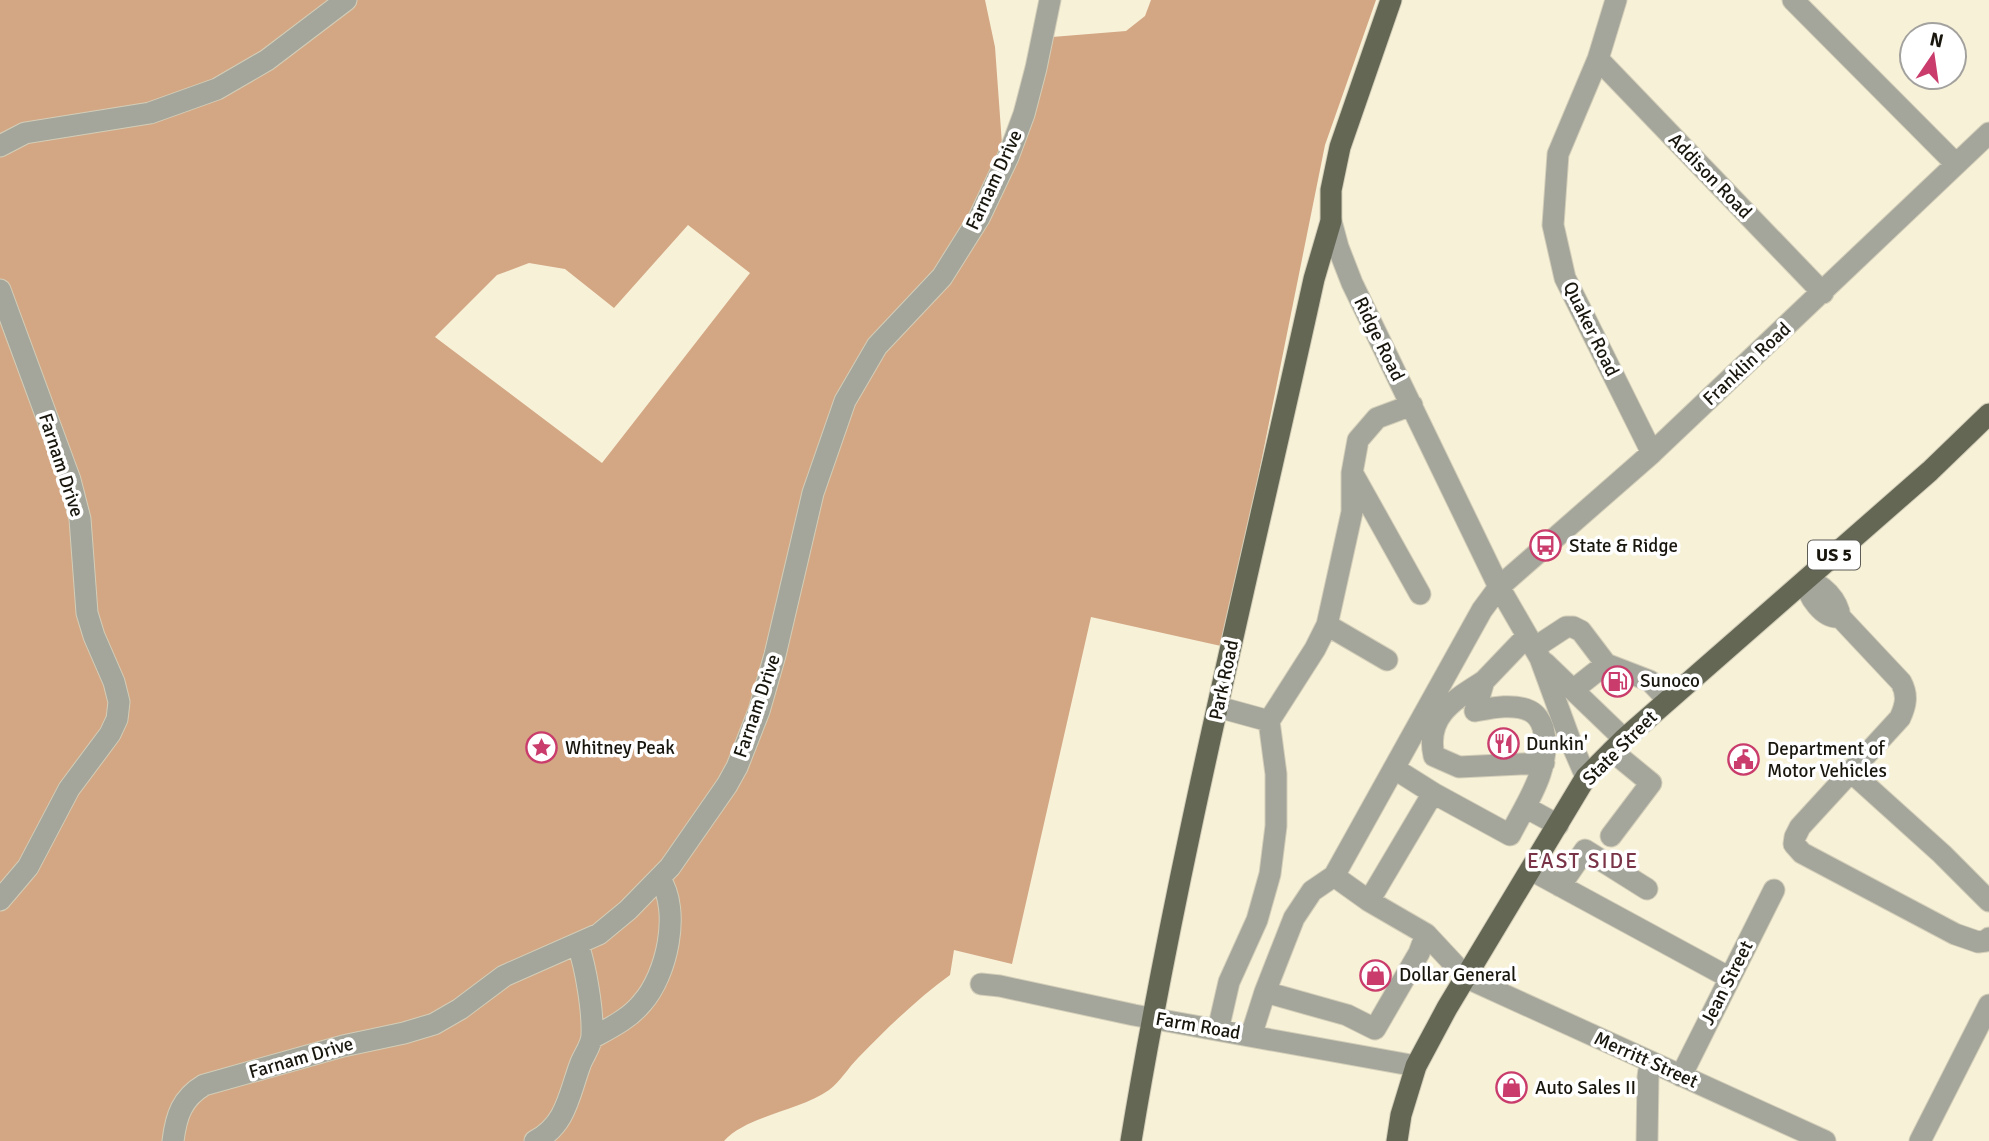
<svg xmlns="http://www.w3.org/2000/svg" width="1989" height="1141" font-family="Signika,sans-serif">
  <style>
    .forest { fill: #d3a784; fill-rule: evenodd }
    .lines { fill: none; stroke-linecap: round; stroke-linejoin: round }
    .minor-casing { stroke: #d3ceb8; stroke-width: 23 }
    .major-casing { stroke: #d3ceb8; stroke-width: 23 }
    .minor { stroke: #a4a59b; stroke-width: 21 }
    .major { stroke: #656755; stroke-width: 21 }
    .labels { text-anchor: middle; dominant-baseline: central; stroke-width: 7; stroke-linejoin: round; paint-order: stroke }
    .shield { fill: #fff; stroke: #5d5c56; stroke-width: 2 }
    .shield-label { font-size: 18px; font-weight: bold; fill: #18160d }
    .street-label { font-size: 19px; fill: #18160d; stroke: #fff }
    .poi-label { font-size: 19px; fill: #18160d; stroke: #fff; text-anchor: start }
    .neighbourhood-label { font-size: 21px; letter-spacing: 2px; fill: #7a3448; stroke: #fff }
  </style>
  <rect width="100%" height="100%" fill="#f7f1d8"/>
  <path class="forest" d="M0 0H985L995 47 1002 144 1052 37 1126 31 1145 16 1151 0H1376L1325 145 1243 552 1221 646 1091 617 1012 964 954 950 950 975C917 999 886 1029 858 1058 848 1068 840 1082 829 1090 799 1111 746 1116 724 1141H0ZM688 225 750 273 602 463 435 337 497 275 529 263 565 269 614 308Z"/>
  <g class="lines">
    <defs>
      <path id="minor" d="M1616 0 1598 59 1558 154 1553 225 1565 278 1652 453
        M1793 0 1955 163
        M1598 59 1823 293
        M0 146 25 133 150 113 217 89 267 60 346 0
        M1331 221 1338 247 1352 283 1499 587 1540 658 1570 740 1586 777
        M0 290 70 480 80 519 87 613 94 636 114 682 119 702 117 719 110 734 69 789 28 867 0 900
        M1353 474 1420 594
        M1840 617C1823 619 1807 596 1806 580 1822 583 1838 600 1840 617L1901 682C1908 695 1906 705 1900 718L1800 827 1795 837 1794 844 1802 853 1955 934 1978 942 1986 941 1989 938
        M1327 625 1387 660
        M1534 648 1566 627H1573L1581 631 1606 664 1650 681 1668 700
        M1545 663 1624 739
        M1484 681C1454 700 1425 716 1434 756L1459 767 1544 763
        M1573 690 1606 664
        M1218 707 1269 721 1315 649 1327 625 1352 512V473L1358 440 1377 418 1412 405
        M1395 769 1433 793
        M1850 771 1942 854 1989 901
        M1525 807 1558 825
        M1611 836 1651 783 1612 751
        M1531 870 1730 978
        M1560 886 1585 850 1647 889
        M1369 901 1334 876 1482 610 1499 587 1652 453 1989 133
        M1426 934 1467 978 1825 1141
        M981 984 1000 986 1134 1015 1416 1066
        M1265 992 1294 918 1312 891 1334 876
        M1218 1030 1229 982 1257 920 1270 874 1276 826V774L1269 721
        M1251 1036 1265 992 1347 1015 1375 1029 1419 953 1426 934 1369 901 1433 793 1510 835C1527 802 1553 766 1543 728 1541 721 1536 714 1530 711 1514 703 1491 708 1475 711L1484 681 1527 636
        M592 1038C610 1028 629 1019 642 1003 667 975 681 911 660 879
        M1681 1076 1774 890
        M173 1141C176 1116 182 1098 204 1085L343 1046 404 1033 434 1024 460 1009 504 976 599 934 628 910 670 867 727 785 737 767 759 711 775 655 813 493 845 401 877 346 942 277 979 218 1008 157 1024 114 1036 68 1050 0
        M535 1141C566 1125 569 1095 580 1065 583 1056 592 1045 592 1035 593 1011 586 968 578 945
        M1647 1141 1648 1077 1650 1062
        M1920 1141 1989 1005"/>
      <path id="major" d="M1131 1141C1179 851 1251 566 1314 279L1331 221V190L1340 147 1391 0
        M1397 1141 1401 1115 1416 1066 1447 1008 1586 777 1624 739 1930 471 1989 414"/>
    </defs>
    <use href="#minor" class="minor-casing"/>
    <use href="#major" class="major-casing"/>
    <use href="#minor" class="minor"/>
    <use href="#major" class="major"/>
  </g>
  <defs>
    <symbol id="bus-ring" viewBox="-11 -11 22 22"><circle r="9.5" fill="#fff" stroke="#c93c6b" stroke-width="1.5"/><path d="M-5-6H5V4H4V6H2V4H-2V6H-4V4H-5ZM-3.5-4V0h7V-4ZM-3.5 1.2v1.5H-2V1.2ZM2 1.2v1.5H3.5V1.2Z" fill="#c93c6b"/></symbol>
    <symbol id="fuel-ring" viewBox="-11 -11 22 22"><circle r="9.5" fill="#fff" stroke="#c93c6b" stroke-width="1.5"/><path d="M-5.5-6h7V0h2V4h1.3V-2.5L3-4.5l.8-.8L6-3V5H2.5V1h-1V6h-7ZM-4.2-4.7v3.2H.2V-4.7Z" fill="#c93c6b"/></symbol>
    <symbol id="restaurant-ring" viewBox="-11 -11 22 22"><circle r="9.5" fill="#fff" stroke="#c93c6b" stroke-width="1.5"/><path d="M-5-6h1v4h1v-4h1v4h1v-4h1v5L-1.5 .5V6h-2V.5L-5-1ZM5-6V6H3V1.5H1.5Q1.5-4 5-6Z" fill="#c93c6b"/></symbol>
    <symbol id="sight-ring" viewBox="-11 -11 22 22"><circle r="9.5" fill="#fff" stroke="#c93c6b" stroke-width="1.5"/><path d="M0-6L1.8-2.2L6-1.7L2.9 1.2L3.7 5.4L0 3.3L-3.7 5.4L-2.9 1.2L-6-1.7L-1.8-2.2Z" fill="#c93c6b"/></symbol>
    <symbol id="civic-ring" viewBox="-11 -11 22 22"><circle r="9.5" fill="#fff" stroke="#c93c6b" stroke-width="1.5"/><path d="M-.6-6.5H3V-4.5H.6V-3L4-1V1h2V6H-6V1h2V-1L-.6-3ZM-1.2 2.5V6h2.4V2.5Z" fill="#c93c6b"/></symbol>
    <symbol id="shop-ring" viewBox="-11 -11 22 22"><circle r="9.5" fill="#fff" stroke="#c93c6b" stroke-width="1.5"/><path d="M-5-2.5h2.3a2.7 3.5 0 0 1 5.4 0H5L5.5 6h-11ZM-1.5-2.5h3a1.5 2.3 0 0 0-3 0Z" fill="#c93c6b"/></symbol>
  </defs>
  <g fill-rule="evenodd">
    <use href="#bus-ring" x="1528" y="528" width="35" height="35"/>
    <use href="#fuel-ring" x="1600" y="664" width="35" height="35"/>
    <use href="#restaurant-ring" x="1486" y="726" width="35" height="35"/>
    <use href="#sight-ring" x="524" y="730" width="35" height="35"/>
    <use href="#civic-ring" x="1726" y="742" width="35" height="35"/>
    <use href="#shop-ring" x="1358" y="958" width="35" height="35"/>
    <use href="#shop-ring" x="1494" y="1070" width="35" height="35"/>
  </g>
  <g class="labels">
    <rect class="shield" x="1808" y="540.5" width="52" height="29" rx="5"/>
    <g class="shield-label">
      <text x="1834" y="555">US 5</text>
    </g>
    <g class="street-label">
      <text transform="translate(1710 176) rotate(46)">Addison Road</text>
      <text transform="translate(994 180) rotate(-65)">Farnam Drive</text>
      <text transform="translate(1591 329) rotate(64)">Quaker Road</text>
      <text transform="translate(1379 339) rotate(64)">Ridge Road</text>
      <text transform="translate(1747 364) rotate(-43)">Franklin Road</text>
      <text transform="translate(61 465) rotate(72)">Farnam Drive</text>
      <text transform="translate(1224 680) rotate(-78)">Park Road</text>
      <text transform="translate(757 706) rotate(-71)">Farnam Drive</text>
      <text transform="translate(1620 748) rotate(-45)">State Street</text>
      <text transform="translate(1727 983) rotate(-63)">Jean Street</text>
      <text transform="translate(1198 1026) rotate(10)">Farm Road</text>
      <text transform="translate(301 1058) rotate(-16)">Farnam Drive</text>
      <text transform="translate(1646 1060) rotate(24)">Merritt Street</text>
    </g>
    <g class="poi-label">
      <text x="1569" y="546">State &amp; Ridge</text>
      <text x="1640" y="681">Sunoco</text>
      <text x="1526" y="744">Dunkin'</text>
      <text x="565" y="748">Whitney Peak</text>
      <text x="1767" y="749">Department of<tspan x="1767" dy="22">Motor Vehicles</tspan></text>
      <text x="1399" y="975">Dollar General</text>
      <text x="1535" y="1088">Auto Sales II</text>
    </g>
    <g class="neighbourhood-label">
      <text x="1583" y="861">EAST SIDE</text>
    </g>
  </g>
  <g transform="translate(1933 56) rotate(13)"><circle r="33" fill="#ffffff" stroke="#a3a29e" stroke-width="2"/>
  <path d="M0-5L12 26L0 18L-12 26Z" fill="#c93c6b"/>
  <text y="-10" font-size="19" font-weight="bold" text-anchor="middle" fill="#18160d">N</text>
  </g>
</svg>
